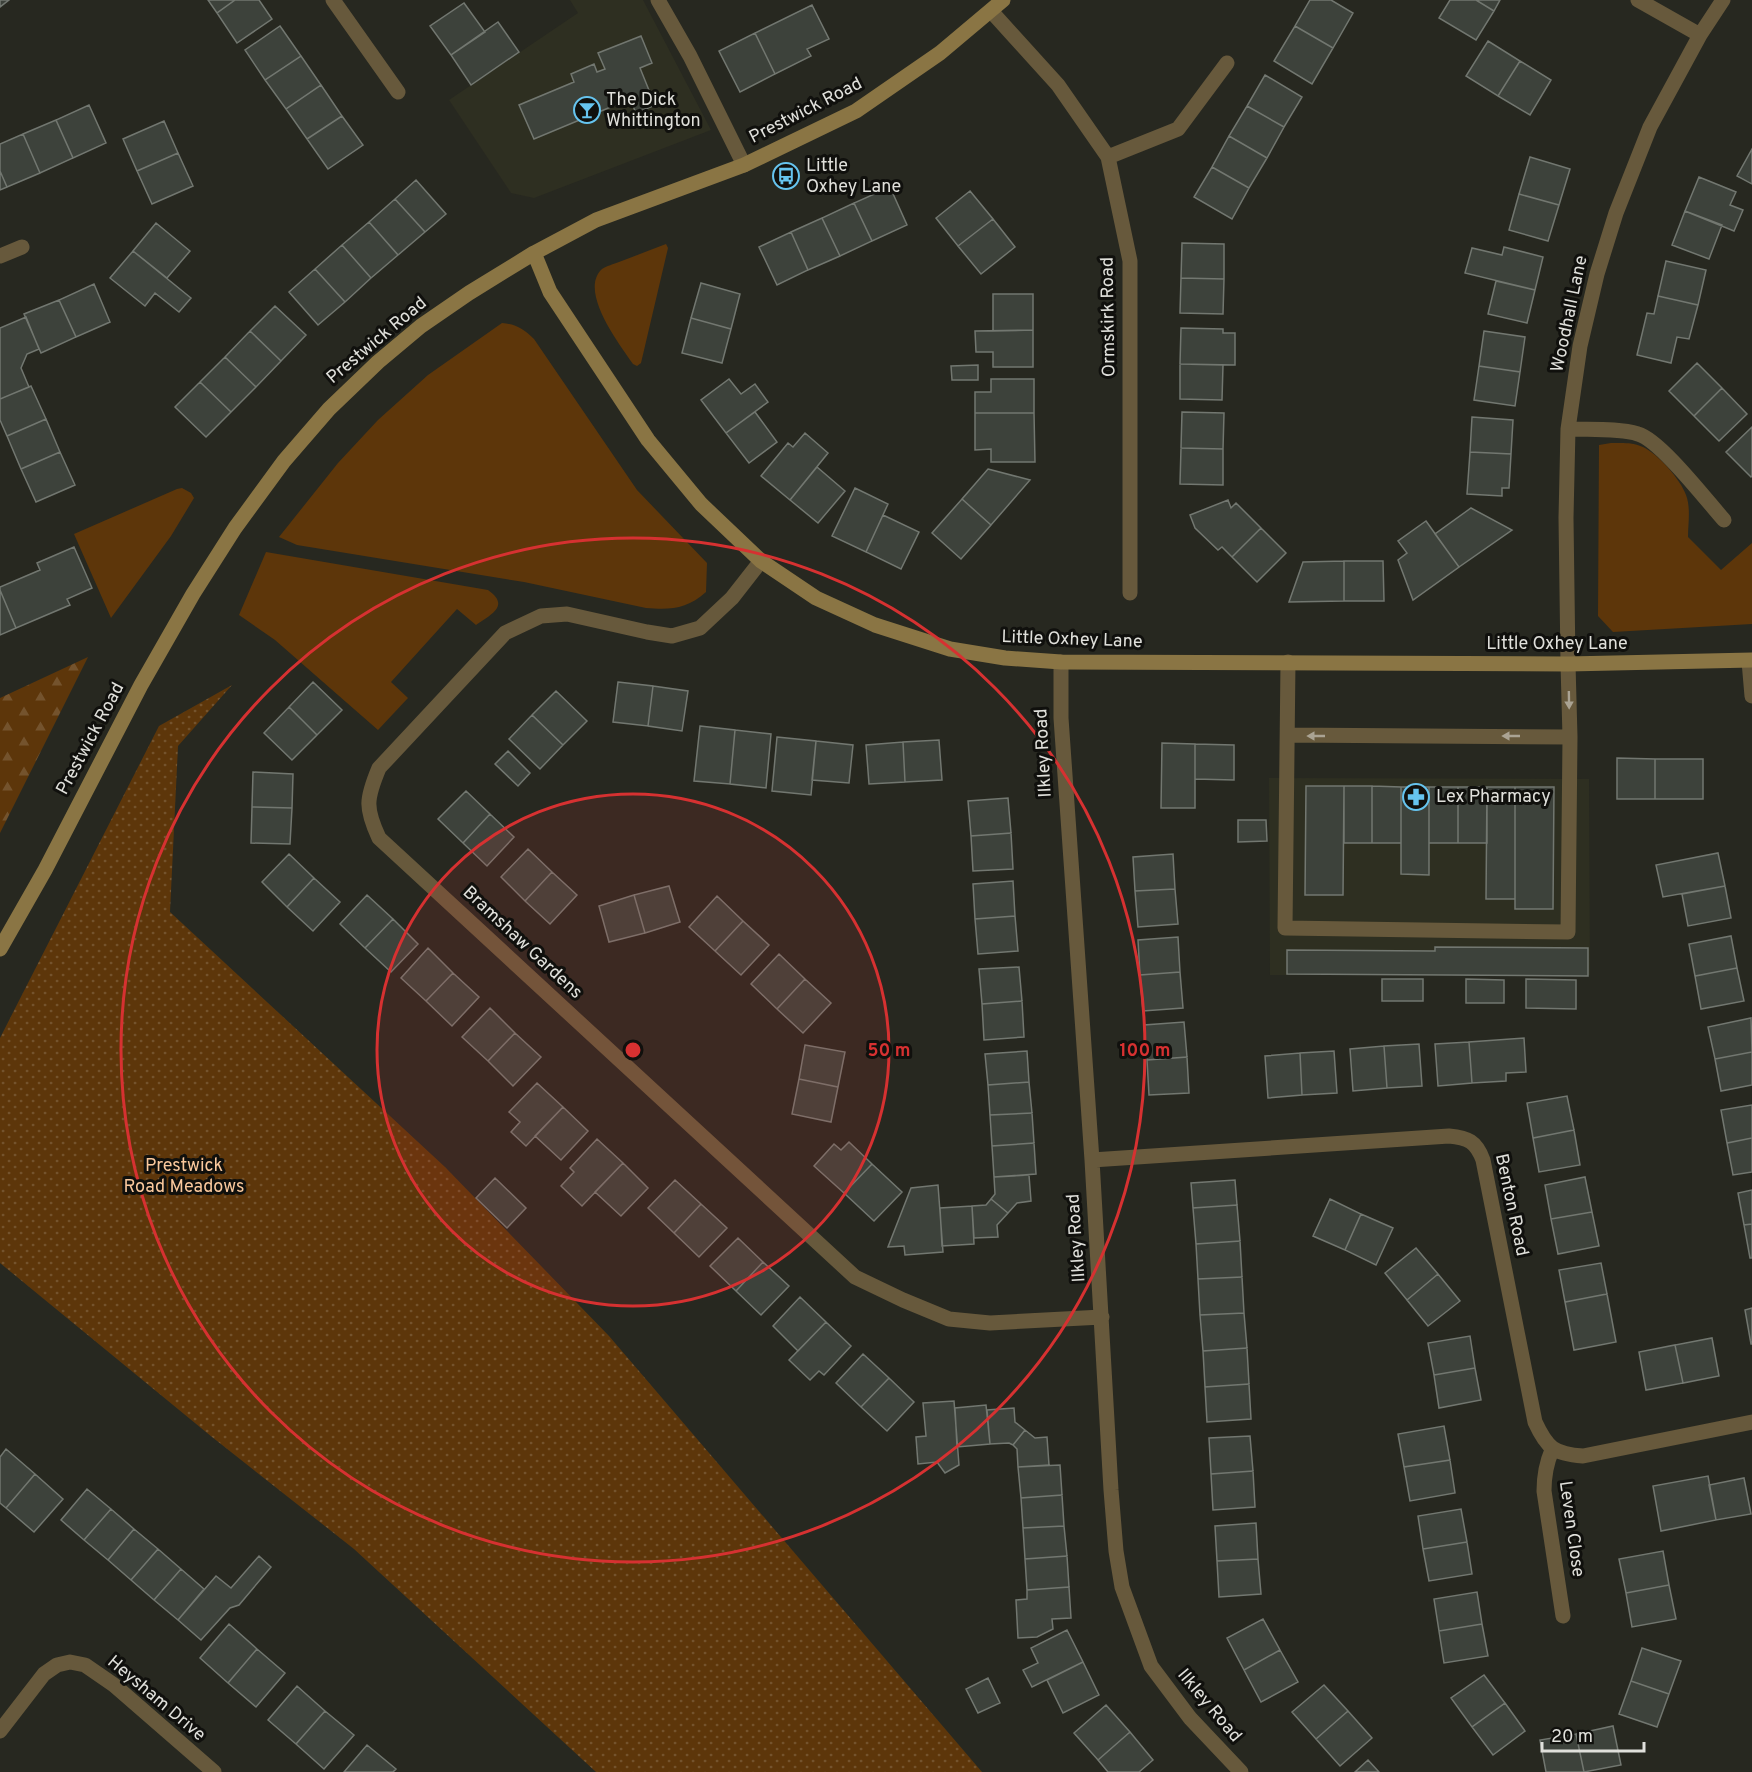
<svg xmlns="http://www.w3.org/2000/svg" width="1752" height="1772" font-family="Overpass,sans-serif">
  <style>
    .built { fill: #2e2f21 }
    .green { fill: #5d360a }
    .forest { fill: url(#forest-firs) }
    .park { fill: url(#park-dots) }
    .building { fill: #3d423b; stroke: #727770; stroke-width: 1.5 }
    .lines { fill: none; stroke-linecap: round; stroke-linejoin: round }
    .service { stroke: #67593c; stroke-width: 15 }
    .minor { stroke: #67593c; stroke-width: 15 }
    .secondary { stroke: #8a7544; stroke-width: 15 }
    .oneway { fill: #aaa393 }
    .ring { fill: none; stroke: #d63131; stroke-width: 3 }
    .labels { text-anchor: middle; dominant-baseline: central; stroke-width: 6; stroke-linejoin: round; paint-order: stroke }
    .poi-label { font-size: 18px; fill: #e0e0db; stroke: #10100d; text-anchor: start }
    .street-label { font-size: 18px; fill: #e0e0db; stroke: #10100d }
    .park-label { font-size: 18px; fill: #fbc99d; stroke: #10100d }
    .centre { fill: #d63131; stroke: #10100d; stroke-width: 3 }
    .ring-label { font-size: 18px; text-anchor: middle; font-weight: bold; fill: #d63131; stroke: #10100d; stroke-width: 6; stroke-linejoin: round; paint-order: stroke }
  </style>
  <defs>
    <pattern id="forest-firs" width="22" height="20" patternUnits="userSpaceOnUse" patternTransform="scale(1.5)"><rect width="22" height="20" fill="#5d360a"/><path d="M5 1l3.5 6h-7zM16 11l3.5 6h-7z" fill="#74532d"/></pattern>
    <pattern id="park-dots" width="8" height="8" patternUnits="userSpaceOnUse" patternTransform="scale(1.5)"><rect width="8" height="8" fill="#5d360a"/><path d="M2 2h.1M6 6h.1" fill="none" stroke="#74532d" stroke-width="1.8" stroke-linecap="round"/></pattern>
  </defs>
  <rect width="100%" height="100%" fill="#272820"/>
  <path class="built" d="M570 0H643L711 130 534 198 511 193 449 100 578 13Z
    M1269 778 1589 779 1590 975H1270Z"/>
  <path class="green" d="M666 244 668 248 641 363 637 366 633 364C620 345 578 291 602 269 606 266 614 264 619 262 635 256 650 250 666 244Z
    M502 323C516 324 524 329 534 339L637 490 707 563 706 592C687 609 671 610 646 608L524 582 297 545 279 537 338 463 378 420 428 375Z
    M1611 443C1622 443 1633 442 1643 447 1658 454 1681 480 1686 495 1691 508 1688 524 1688 537L1721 570 1752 543V624L1613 632 1598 616 1599 445Z
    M182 488 191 493 194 498 171 536 111 618 74 534 177 489Z
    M266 552 488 590C511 606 490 615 476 625L457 609 391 682 408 698 378 730 275 640 239 615Z"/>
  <path class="forest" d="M88 657 0 833V698Z"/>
  <path class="park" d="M232 685 178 746 170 912 445 1167 609 1336 982 1772H596L354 1549 212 1437 0 1263V1038L159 726Z"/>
  <path class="building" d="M0 0H9L0 7Z
    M208 0H235L217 13Z
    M235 0H259L272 19 237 43 217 13Z
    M1310 0H1331L1353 13 1333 48 1295 26Z
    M1450 0H1476L1494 11 1476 40 1439 18Z
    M1476 0H1500L1494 11Z
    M464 3 485 32 451 55 430 26Z
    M812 5 829 39 807 49 811 56 775 74 755 33Z
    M498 22 519 52 471 85 451 55Z
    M280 26 301 56 265 80 245 50Z
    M1295 26 1333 48 1312 84 1274 61Z
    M755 33 775 74 740 92 719 51Z
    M641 36 652 63 640 68 655 105 636 113 630 99 534 139 519 105 574 82 571 74 594 64 597 72 605 69 598 53Z
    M1488 41 1520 61 1498 96 1466 76Z
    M301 56 321 85 286 109 265 80Z
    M1520 61 1551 80 1530 115 1498 96Z
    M1265 75 1302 97 1284 127 1247 106Z
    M321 85 342 116 307 139 286 109Z
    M89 105 106 143 73 158 56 120Z
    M1247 106 1284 127 1267 158 1229 136Z
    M342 116 363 145 328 169 307 139Z
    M56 120 73 158 40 173 23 134Z
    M164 121 178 153 137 171 123 139Z
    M23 134 40 173 7 187 0 171V144Z
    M1229 136 1267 158 1249 188 1212 167Z
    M1752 149V184L1737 176Z
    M178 153 193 186 152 204 137 171Z
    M1530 157 1570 169 1559 205 1519 194Z
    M1212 167 1249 188 1232 219 1194 197Z
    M0 171 7 187 0 190Z
    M1699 177 1736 192 1730 205 1743 210 1734 231 1685 211Z
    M416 180 446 214 425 232 395 199Z
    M890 187 907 225 872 241 854 203Z
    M970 191 993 219 958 246 936 218Z
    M1519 194 1559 205 1548 241 1509 230Z
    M395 199 425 232 398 255 369 222Z
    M854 203 872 241 840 256 822 218Z
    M1685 211 1722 225 1709 259 1672 245Z
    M822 218 840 256 808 270 791 232Z
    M993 219 1015 247 981 274 958 246Z
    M369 222 398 255 371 278 342 245Z
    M156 223 190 251 167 278 133 251Z
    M791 232 808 270 777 285 759 247Z
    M1182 243 1224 244V279L1181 278Z
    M342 245 371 278 345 302 315 269Z
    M1504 247 1543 257 1535 290 1465 273 1472 248 1502 255Z
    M133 251 191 298 179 312 155 293 145 306 110 278Z
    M1666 261 1706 270 1698 305 1658 296Z
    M315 269 345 302 318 325 289 292Z
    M1181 278 1224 279 1223 314 1180 313Z
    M1496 281 1535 290 1527 323 1488 314Z
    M701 283 740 294 731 329 691 318Z
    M94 284 110 322 76 337 59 300Z
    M993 294H1033V330L993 331Z
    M1658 296 1698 305 1689 339 1677 337 1671 363 1637 355 1647 313 1654 314Z
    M59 300 76 337 41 353 24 314Z
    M275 306 306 335 281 361 250 331Z
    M26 317 39 349 27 354 21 368 29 387 0 399V328Z
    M691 318 731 329 722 363 682 353Z
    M1181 328 1223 329V333H1235V365L1180 364Z
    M1033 330V367H993V352H976L975 331Z
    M250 331 281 361 256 387 225 357Z
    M1484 331 1525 337 1520 372 1479 366Z
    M225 357 256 387 231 412 200 382Z
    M1697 363 1722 388 1694 416 1669 391Z
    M1180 364 1223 365 1222 400 1180 399Z
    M978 365V380H952L951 366Z
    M1479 366 1520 372 1515 406 1474 400Z
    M729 379 741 394 755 384 768 402 726 433 701 400Z
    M991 379H1034V413H975V392H991Z
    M200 382 231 412 206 437 175 407Z
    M31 386 46 419 7 436 0 420V399Z
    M1722 388 1747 414 1719 441 1694 416Z
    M755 412 777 442 749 463 726 433Z
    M1182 412 1224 413 1223 449 1181 448Z
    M975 413H1034L1035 462H991V449L975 450Z
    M1472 417 1513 420 1511 454 1470 452Z
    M46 419 60 452 21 469 7 436Z
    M1752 427V476L1751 477 1726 452Z
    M805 433 828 453 790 500 761 476 788 443 793 447Z
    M1181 448 1223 449V485L1180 484Z
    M60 452 75 485 36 502 21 469Z
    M1470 452 1511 454 1509 488H1502V496L1467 494Z
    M817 467 845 491 818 523 790 500Z
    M988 469 1030 480 991 525 962 499Z
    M855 488 888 504 866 552 832 536Z
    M962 499 991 525 961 559 932 533Z
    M1228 500 1231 508 1236 503 1261 528 1232 557 1222 547 1218 550 1195 528 1190 515Z
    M1471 508 1512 530 1459 567 1435 534Z
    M883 515 919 532 901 569 866 552Z
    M1426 521 1459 567 1413 600 1398 560 1407 553 1398 541Z
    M1261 528 1286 553 1257 582 1232 557Z
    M74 547 92 588 67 599 70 605 16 628 0 590V587L40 570 37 563Z
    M1344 561H1383L1384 601H1344Z
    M1344 561V601L1289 602 1303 562Z
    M0 590 16 628 0 635Z
    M313 682 342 710 317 735 289 707Z
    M618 682 653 686 648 726 613 722Z
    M653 686 688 691 682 731 648 726Z
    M556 691 587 721 563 745 532 715Z
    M289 707 317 735 292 760 264 733Z
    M532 715 563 745 540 769 509 739Z
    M700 726 735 730 730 784 694 781Z
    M735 730 771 734 766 788 730 784Z
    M777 737 816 741 811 795 772 791Z
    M939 740 942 780 905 782 903 742Z
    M816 741 853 745 849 783 812 780Z
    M903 742 905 782 869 784 866 745Z
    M1162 743 1195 744V808H1161Z
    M1195 744 1234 745V780L1195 779Z
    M508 751 530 773 518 786 495 764Z
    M1617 758 1655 759V799H1617Z
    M1655 759H1703V799H1655Z
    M253 772 293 774 292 808 252 807Z
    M1306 786H1344L1343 895H1305Z
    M1344 786H1372V843H1344Z
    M1372 786 1401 787V843H1372Z
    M1401 787H1429V875L1401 874Z
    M1429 787H1458V843H1429Z
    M1458 787H1487V843H1458Z
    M1487 787H1515V899H1486Z
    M1515 787H1554L1553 909H1515Z
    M466 791 490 814 463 843 438 819Z
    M1008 798 1011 833 971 836 968 801Z
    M252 807 292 808 290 844 251 843Z
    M490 814 514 837 487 866 463 843Z
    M1238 820H1266L1267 841 1238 842Z
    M1011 833 1013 869 973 871 971 836Z
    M528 849 552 872 525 901 501 877Z
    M1718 853 1725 886 1663 897 1656 865Z
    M289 854 314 878 287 907 262 882Z
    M1173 854 1175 889 1135 891 1133 857Z
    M552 872 577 895 550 924 525 901Z
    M314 878 340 902 313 931 287 907Z
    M1013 881 1015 916 975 919 973 884Z
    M669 886 680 922 645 933 634 895Z
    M1725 886 1731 918 1688 926 1682 894Z
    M1175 889 1178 924 1138 927 1135 891Z
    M367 895 393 919 365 948 340 924Z
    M634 895 645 933 609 942 599 906Z
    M717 896 743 921 715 951 689 927Z
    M1015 916 1018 951 978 954 975 919Z
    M393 919 418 944 391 972 365 948Z
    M743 921 769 945 741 975 715 951Z
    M1731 936 1737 968 1695 976 1689 944Z
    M1178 937 1180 972 1140 975 1138 940Z
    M1435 947 1588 948V976L1287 974V950L1435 951Z
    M428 948 453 973 426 1001 401 978Z
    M779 954 805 979 777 1009 751 984Z
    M1019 967 1022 1001 982 1004 979 969Z
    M1737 968 1744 1001 1701 1009 1695 976Z
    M1180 972 1183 1008 1143 1011 1140 975Z
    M453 973 479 997 452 1026 426 1001Z
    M805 979 831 1003 803 1033 777 1009Z
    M1382 979H1423V1001H1382Z
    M1466 979 1504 980V1003H1466Z
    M1526 979 1576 980V1009L1526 1008Z
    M1022 1001 1024 1037 984 1040 982 1004Z
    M490 1008 515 1033 488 1061 462 1037Z
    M1751 1018 1752 1052 1715 1059 1708 1027Z
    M1184 1022 1187 1057 1147 1060 1144 1025Z
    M515 1033 541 1057 513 1086 488 1061Z
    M1524 1038 1526 1072 1506 1073V1081L1472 1083 1469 1042Z
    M1469 1042 1472 1083 1438 1086 1435 1044Z
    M1419 1044 1422 1086 1387 1088 1384 1046Z
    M805 1045 845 1052 838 1087 799 1079Z
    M1384 1046 1387 1088 1353 1091 1350 1049Z
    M1027 1051 1029 1082 988 1085 985 1054Z
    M1334 1051 1337 1093 1302 1095 1300 1053Z
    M1752 1052V1085L1721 1091 1715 1059Z
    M1300 1053 1302 1095 1268 1098 1265 1056Z
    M1187 1057 1189 1093 1149 1095 1147 1060Z
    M799 1079 838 1087 831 1122 792 1114Z
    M1029 1082 1032 1113 990 1115 988 1085Z
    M537 1083 563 1107 526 1146 511 1132 520 1122 509 1112Z
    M1567 1096 1574 1130 1533 1138 1527 1103Z
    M1752 1105V1138L1727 1143 1721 1110Z
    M563 1107 588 1131 561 1160 535 1136Z
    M1032 1113 1034 1143 992 1146 990 1115Z
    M1574 1130 1580 1165 1539 1172 1533 1138Z
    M1752 1138V1172L1733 1175 1727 1143Z
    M597 1139 623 1163 582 1206 561 1186 574 1172 570 1168Z
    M849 1142 872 1164 844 1193 814 1166 834 1144 841 1150Z
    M1034 1143 1036 1174 994 1177 992 1146Z
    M623 1163 648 1188 621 1216 595 1192Z
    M872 1164 902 1192 874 1221 844 1193Z
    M1029 1175 1031 1201 1017 1203 1008 1213 991 1199 995 1194 994 1177Z
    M1585 1177 1592 1212 1551 1219 1545 1185Z
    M495 1178 526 1208 507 1228 476 1198Z
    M675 1180 701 1204 674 1233 648 1208Z
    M1235 1180 1237 1205 1193 1208 1191 1183Z
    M938 1185 943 1252 905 1255 904 1246 888 1247 911 1188Z
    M1752 1190V1224L1744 1225 1738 1193Z
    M991 1199 1008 1213 997 1225 998 1237 974 1238 972 1206 986 1205Z
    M1330 1199 1361 1214 1345 1250 1313 1236Z
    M701 1204 727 1228 699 1257 674 1233Z
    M1237 1205 1240 1241 1196 1244 1193 1208Z
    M972 1206 974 1244 942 1246 940 1208Z
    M1592 1212 1599 1246 1558 1254 1551 1219Z
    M1361 1214 1393 1228 1376 1265 1345 1250Z
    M1752 1224V1258H1750L1744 1225Z
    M738 1238 763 1262 736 1291 710 1266Z
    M1240 1241 1242 1277 1198 1279 1196 1244Z
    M1416 1248 1438 1274 1407 1300 1385 1273Z
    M763 1262 789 1286 761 1315 736 1291Z
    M1601 1263 1607 1294 1565 1302 1559 1270Z
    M1438 1274 1460 1301 1428 1326 1407 1300Z
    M1242 1277 1244 1313 1200 1315 1198 1279Z
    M1607 1294 1616 1342 1574 1350 1565 1302Z
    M800 1297 826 1322 798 1351 773 1326Z
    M1752 1308V1344H1751L1745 1310Z
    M1244 1313 1247 1348 1203 1351 1200 1315Z
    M826 1322 851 1346 824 1375 819 1371 810 1380 789 1360Z
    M1470 1336 1475 1368 1434 1375 1428 1343Z
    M1712 1338 1719 1376 1683 1383 1675 1345Z
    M1675 1345 1683 1383 1646 1390 1639 1352Z
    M1247 1348 1249 1384 1205 1387 1203 1351Z
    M863 1354 889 1378 861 1407 836 1383Z
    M1475 1368 1481 1400 1439 1408 1434 1375Z
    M889 1378 914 1402 887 1431 861 1407Z
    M1249 1384 1251 1419 1207 1422 1205 1387Z
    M954 1401 959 1465 945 1473 937 1462 918 1464 916 1437 926 1436 923 1403Z
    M986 1405 990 1444 957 1447 955 1408Z
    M1014 1408 1015 1422 1025 1430 1013 1445 1009 1443 990 1444 987 1410Z
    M1444 1426 1450 1460 1404 1467 1398 1434Z
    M1025 1430 1035 1438 1047 1437 1049 1465 1018 1467 1017 1449 1013 1445Z
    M1250 1436 1253 1471 1211 1474 1209 1438Z
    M6 1449 35 1474 6 1508 0 1503V1457Z
    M1450 1460 1455 1493 1410 1501 1404 1467Z
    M1060 1465 1062 1495 1021 1498 1018 1467Z
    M1253 1471 1255 1507 1213 1510 1211 1474Z
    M35 1474 63 1499 34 1532 6 1508Z
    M1708 1476 1716 1520 1661 1531 1653 1486Z
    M1744 1478 1751 1514 1716 1520 1709 1485Z
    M87 1489 111 1509 84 1540 61 1520Z
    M1062 1495 1064 1526 1023 1528 1021 1498Z
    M111 1509 134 1529 108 1560 84 1540Z
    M1461 1509 1467 1542 1423 1549 1418 1516Z
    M1256 1523 1258 1559 1217 1561 1215 1526Z
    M1064 1526 1067 1556 1025 1559 1023 1528Z
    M134 1529 158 1549 131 1580 108 1560Z
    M1467 1542 1472 1574 1429 1581 1423 1549Z
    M158 1549 181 1569 154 1600 131 1580Z
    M1663 1551 1669 1585 1626 1593 1619 1559Z
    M259 1556 271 1567 239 1605 230 1608 201 1640 178 1620 216 1576 231 1588Z
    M1067 1556 1069 1587 1027 1590 1025 1559Z
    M1258 1559 1261 1594 1219 1597 1217 1561Z
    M181 1569 204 1589 178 1620 154 1600Z
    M1669 1585 1676 1619 1632 1627 1626 1593Z
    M1069 1587 1071 1618 1052 1619 1053 1629 1037 1637 1018 1638 1016 1600 1027 1599V1590Z
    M1477 1592 1482 1624 1439 1631 1434 1599Z
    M1263 1619 1280 1650 1244 1670 1227 1638Z
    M229 1624 257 1649 228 1683 200 1658Z
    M1482 1624 1488 1656 1444 1663 1439 1631Z
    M1067 1630 1083 1662 1032 1687 1023 1670 1038 1663 1031 1648Z
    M1642 1648 1681 1661 1669 1694 1631 1681Z
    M257 1649 285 1673 256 1707 228 1683Z
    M1280 1650 1298 1682 1261 1702 1244 1670Z
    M1083 1662 1099 1695 1063 1713 1047 1680Z
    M1484 1675 1505 1703 1472 1727 1451 1698Z
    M988 1678 1000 1703 978 1713 966 1689Z
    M1631 1681 1669 1694 1657 1727 1619 1714Z
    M1324 1685 1348 1711 1316 1739 1292 1712Z
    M297 1686 325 1711 296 1744 268 1720Z
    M1505 1703 1525 1731 1493 1755 1472 1727Z
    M1106 1705 1130 1732 1098 1760 1074 1733Z
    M325 1711 354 1735 324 1769 296 1744Z
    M1348 1711 1372 1738 1340 1766 1316 1739Z
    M1613 1726 1621 1765 1584 1772 1576 1734Z
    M1130 1732 1153 1760 1139 1772H1108L1098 1760Z
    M1576 1734 1584 1772H1546L1540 1740Z
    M367 1745 396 1769 393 1772H344Z
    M1368 1760 1379 1772H1355Z"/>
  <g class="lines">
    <path class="service" d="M658 0 690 56 744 165
      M1288 662 1285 928 1568 932 1570 737 1568 664
      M1288 735 1570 737"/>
    <path class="minor" d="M333 0 398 92
      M1638 0 1700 35
      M991 11 1058 85 1108 157 1130 261V593
      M1108 157 1178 129 1227 63
      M0 256 22 247
      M1568 429C1590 430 1618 428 1638 434 1660 440 1707 501 1724 520
      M761 561 732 598 700 628 672 636 647 632 567 614 541 616 505 633 379 768C366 799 365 808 379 838L855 1277 903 1300 949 1319 990 1323 1102 1317
      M1749 661 1752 696
      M1061 662V718L1092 1160 1111 1490 1116 1551 1122 1587 1151 1666 1190 1718 1241 1772
      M1568 664 1566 518 1568 429 1580 346 1597 274 1616 213 1650 127 1700 35 1723 0
      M1092 1160 1449 1136C1468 1138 1476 1141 1483 1160L1535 1422C1547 1448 1554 1454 1583 1456L1752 1422
      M1552 1450C1546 1464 1544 1476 1544 1491L1563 1616
      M0 1731 44 1674 57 1665 70 1662 85 1665 114 1685 214 1772"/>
    <path class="secondary" d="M534 253 550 292 648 440 701 504 761 561 816 598 875 625 950 649 1005 658 1061 662 1568 664 1752 660
      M0 949 45 870 141 685 193 594 235 528 284 461 329 409 378 362 421 326 469 293 534 253 596 220 744 165 856 111 940 53 1003 0"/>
  </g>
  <defs><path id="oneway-solid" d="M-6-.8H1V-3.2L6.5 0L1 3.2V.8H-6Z" transform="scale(1.5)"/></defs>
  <g class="oneway">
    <use href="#oneway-solid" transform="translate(1569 700) rotate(89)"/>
    <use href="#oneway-solid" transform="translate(1316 736) rotate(-180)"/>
    <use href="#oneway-solid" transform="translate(1511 736) rotate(-180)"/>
  </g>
  <circle cx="633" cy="1050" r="256" fill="#d63131" fill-opacity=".12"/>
  <g class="ring">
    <circle cx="633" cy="1050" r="256"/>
    <circle cx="633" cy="1050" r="512"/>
  </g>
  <defs>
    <symbol id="bar-ring" viewBox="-11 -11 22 22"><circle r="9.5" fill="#10100d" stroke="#66c4ef" stroke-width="1.5"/><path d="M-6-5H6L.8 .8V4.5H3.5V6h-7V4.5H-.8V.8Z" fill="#66c4ef"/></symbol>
    <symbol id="bus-ring" viewBox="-11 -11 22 22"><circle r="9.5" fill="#10100d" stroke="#66c4ef" stroke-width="1.5"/><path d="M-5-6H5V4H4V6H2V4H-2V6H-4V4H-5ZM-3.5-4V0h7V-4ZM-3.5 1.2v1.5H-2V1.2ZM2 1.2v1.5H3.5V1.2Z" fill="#66c4ef"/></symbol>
    <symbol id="pharmacy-ring" viewBox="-11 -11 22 22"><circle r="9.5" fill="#10100d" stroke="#66c4ef" stroke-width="1.5"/><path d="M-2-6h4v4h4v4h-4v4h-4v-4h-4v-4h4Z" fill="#66c4ef"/></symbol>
  </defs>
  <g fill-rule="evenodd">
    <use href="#bar-ring" x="572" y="95" width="30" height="30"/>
    <use href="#bus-ring" x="771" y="161" width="30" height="30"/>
    <use href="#pharmacy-ring" x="1401" y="782" width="30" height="30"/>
  </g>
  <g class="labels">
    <g class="poi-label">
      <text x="606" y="100">The Dick<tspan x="606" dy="21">Whittington</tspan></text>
      <text x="806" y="166">Little<tspan x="806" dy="21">Oxhey Lane</tspan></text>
      <text x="1436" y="797">Lex Pharmacy</text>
    </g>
    <g class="street-label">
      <text transform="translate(806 111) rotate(-27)">Prestwick Road</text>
      <text transform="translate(1570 314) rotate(-78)">Woodhall Lane</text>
      <text transform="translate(1109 317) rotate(-91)">Ormskirk Road</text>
      <text transform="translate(377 341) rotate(-40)">Prestwick Road</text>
      <text transform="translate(1072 640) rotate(2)">Little Oxhey Lane</text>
      <text x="1557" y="644">Little Oxhey Lane</text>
      <text transform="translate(91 739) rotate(-62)">Prestwick Road</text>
      <text transform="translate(1044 753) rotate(-93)">Ilkley Road</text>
      <text transform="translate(522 943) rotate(43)">Bramshaw Gardens</text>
      <text transform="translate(1511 1205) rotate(78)">Benton Road</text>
      <text transform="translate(1077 1238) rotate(-94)">Ilkley Road</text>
      <text transform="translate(1571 1529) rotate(82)">Leven Close</text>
      <text transform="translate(156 1699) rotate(40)">Heysham Drive</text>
      <text transform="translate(1209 1706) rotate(50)">Ilkley Road</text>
    </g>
    <g class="park-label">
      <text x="184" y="1166">Prestwick<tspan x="184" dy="21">Road Meadows</tspan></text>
    </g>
  </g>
  <circle cx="633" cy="1050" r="9" class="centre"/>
  <g class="ring-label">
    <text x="889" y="1056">50 m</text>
    <text x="1145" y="1056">100 m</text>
  </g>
  <path d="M1542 1742v9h102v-9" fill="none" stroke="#e0e0db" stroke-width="3"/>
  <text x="1551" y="1742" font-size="18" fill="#e0e0db" stroke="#10100d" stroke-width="4.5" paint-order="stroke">20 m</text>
</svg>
